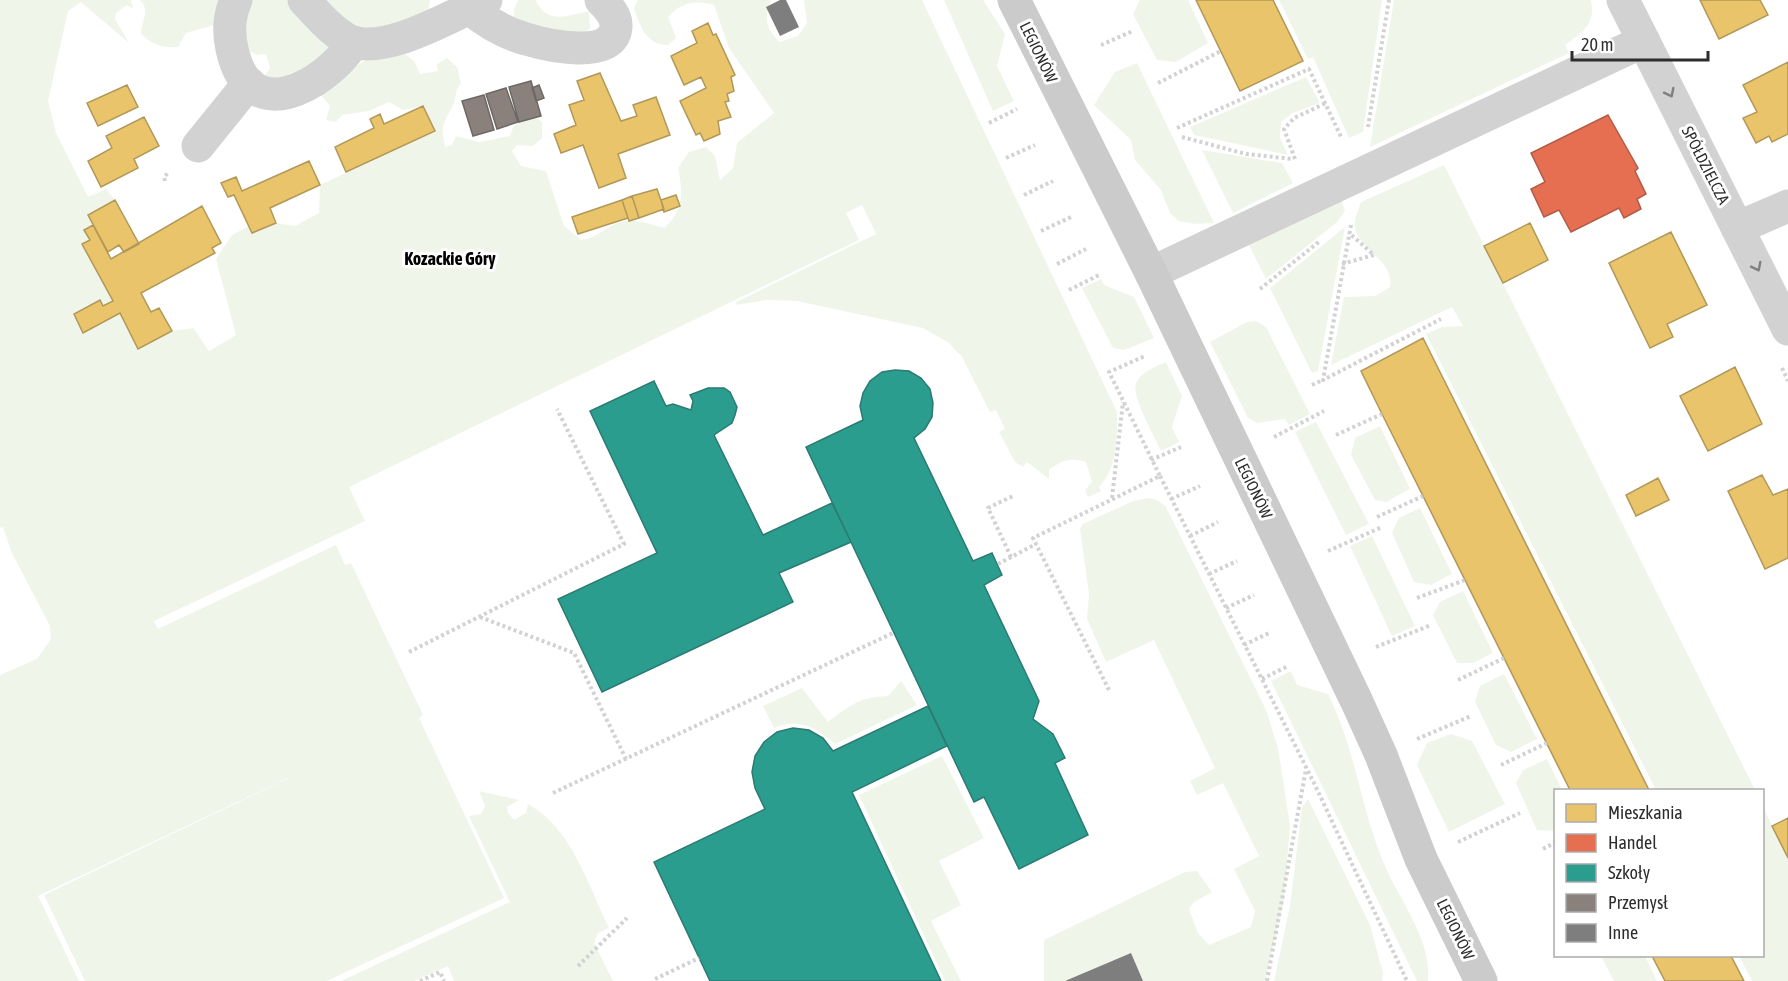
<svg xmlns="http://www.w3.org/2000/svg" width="1788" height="981" font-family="'Asap Condensed',sans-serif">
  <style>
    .green { fill: #f0f5ea }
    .homes { fill: #e9c46a; stroke: #b19758; stroke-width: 1.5 }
    .shops { fill: #e76f51; stroke: #af5b46; stroke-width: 1.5 }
    .schools { fill: #2a9d8f; stroke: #2b7b72; stroke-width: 1.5 }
    .industry { fill: #8a817c; stroke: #6e6864; stroke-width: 1.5 }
    .building { fill: #7e7e7e }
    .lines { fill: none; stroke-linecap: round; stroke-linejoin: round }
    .path { stroke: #d2d2d2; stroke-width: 4; stroke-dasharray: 3 3; stroke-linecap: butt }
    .street { stroke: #d2d2d2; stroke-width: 33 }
    .secondary { stroke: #cbcbcb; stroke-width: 33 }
    .oneway { stroke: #808080 }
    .labels { text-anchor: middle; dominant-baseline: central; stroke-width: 6; stroke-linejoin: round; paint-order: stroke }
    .street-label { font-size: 16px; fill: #2d2d2d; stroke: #fff }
    .neighbourhood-label { font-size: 18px; font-weight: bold; fill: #000; stroke: #fff }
  </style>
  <rect width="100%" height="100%" fill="#fff"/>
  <path class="green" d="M0 0H131L133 9 127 5 116 13 115 19 129 43 81 2 68 11 48 101 56 133 88 197 106 189 115 200 88 215 93 225 85 230 90 240 82 244 113 301 103 306 100 300 74 315 83 332 120 313 139 348 172 331 193 328 209 351 236 335 216 259 232 235 249 226 252 233 276 223 295 226 319 213 320 185 434 131 423 106 403 110 389 102 369 111 342 115 336 122 326 120 330 106 321 95 320 87 373 56 402 52 414 61 420 74 438 71 437 64 447 58 457 67 461 83C454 91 457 97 453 105 443 126 440 122 445 147L452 145 456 136 479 142 510 136 514 125 536 118 542 122V138L533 146 517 145 512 151 521 166 546 171 564 226 581 240C598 238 606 226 621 222 635 218 651 224 664 228 684 211 683 192 678 168L689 152 706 147 715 156 720 180 733 168 737 143 774 113 729 48 714 5C695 0 682 2 668 17L676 38 668 45C646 45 640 26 634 8L638 0H771C764 19 765 28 780 42L798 36 807 23 804 0H922L1117 412C1117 438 1118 467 1099 487L1101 491 1088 497 1085 490 1092 482 1086 462C1070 457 1061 461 1049 470V479L1027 462 1023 467 1015 462 999 432 1005 429 996 410 990 412 962 357 949 343 923 328 797 301 767 300 737 305 736 302 876 234 862 205 846 213 859 240 349 487 365 521 154 621 158 629 336 545 345 565 351 563 423 715 419 718 504 898 327 981H85L44 895 329 759 38 896 79 981H0V675L37 659 51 639 50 626 12 553 3 527 0 528Z
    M140 0H229L214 25 186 33 178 47C162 48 153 45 141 34 141 22 151 10 140 0Z
    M248 0H288L339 44 310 77 263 78 270 68 266 54 257 55 245 49Z
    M317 0H430L428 11 364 35Z
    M519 0H535C549 25 565 16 589 11L590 29 582 34 519 29C514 17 511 11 519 0Z
    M944 0H983L1005 34 997 66 1014 101 993 111Z
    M1140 0H1188L1208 43 1176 62 1157 60 1133 14Z
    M1279 0H1382L1363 132 1349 138 1313 57 1308 59Z
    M1394 0H1591C1596 23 1583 33 1565 45L1569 53 1370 147Z
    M1137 63 1214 223 1196 224 1179 221 1170 213 1161 190 1135 160 1131 140 1094 105 1115 72Z
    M1306 77 1320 103 1293 113 1281 122 1280 138 1288 155 1194 135 1190 127Z
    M1202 150 1282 163 1293 183 1233 213Z
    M1444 165 1755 790H1656L1426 334 1442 327 1463 326 1452 307 1331 365 1344 297 1375 296 1390 287C1395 258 1352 249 1355 221 1356 215 1359 208 1361 202Z
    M1341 199 1345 211 1337 222 1266 279 1249 245Z
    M1345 227 1318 371 1312 373 1270 288Z
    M1101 279 1104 285 1134 297 1154 338 1124 350 1113 348 1082 288Z
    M1256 321 1266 327 1310 414 1289 425 1285 419 1257 423 1248 418 1210 342 1247 322Z
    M1166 362 1182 396 1172 427 1179 442 1161 451C1155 437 1131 396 1136 384 1140 372 1155 367 1166 362Z
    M1316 422 1369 524 1346 535 1295 432Z
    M1380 426 1410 489 1386 502 1375 500 1351 455 1355 438Z
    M1148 498 1157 500 1166 507 1266 710 1278 748 1290 826 1284 899 1265 981H1044V940L1185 872 1197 871 1212 892 1194 902 1189 909 1198 933 1209 945 1251 927 1255 911 1234 869 1259 856 1223 783 1197 795 1190 781 1215 768 1154 640 1106 662 1087 619 1089 594 1080 529 1083 524 1133 501Z
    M1420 508 1452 574 1431 585 1414 582 1392 533 1399 518Z
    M1372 536 1415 626 1392 636 1350 546Z
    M1463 591 1493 653 1473 663H1457L1433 615 1440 602Z
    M1291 671 1297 685 1328 694C1355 748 1360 804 1382 859 1397 898 1432 937 1428 981H1417L1271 681Z
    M1504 674 1537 739 1511 752 1496 745 1475 702 1480 686Z
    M901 681 917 705 835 744C816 727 799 718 774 728L763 706 802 688 828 722C850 705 860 697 888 696Z
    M1451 734 1472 741 1505 804 1449 832 1417 765 1427 743Z
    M942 756 984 838 939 861 961 905 931 921 961 981H945L859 795Z
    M1547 759 1562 790H1556L1554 831 1537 830 1516 783 1523 770Z
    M479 791 519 800 507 807 508 813 514 820 526 813 528 804C572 828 588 885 609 928L598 933 594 943 613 981H454L448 966 414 981H341L510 902 469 816 481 814 485 806Z
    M1308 799 1370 925 1383 973 1382 981H1274L1290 906 1302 807Z
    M1763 807 1788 858V981H1752L1739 956H1762Z
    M1601 956H1645L1657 981H1614Z"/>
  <path class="homes" d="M1196 0H1273L1303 61 1240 91Z
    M1700 0H1760L1768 15 1719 39Z
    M708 23 713 35 716 34 735 75 731 77 734 91 727 94 729 101 725 102 731 117 718 121 720 134 704 141 700 133 696 135 680 101 706 88 701 77 684 85 671 56 697 43 692 31Z
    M1788 62V134L1772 142 1769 136 1756 143 1743 118 1757 112 1743 85Z
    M600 73 621 121 637 116 633 105 656 97 670 135 618 154 626 178 599 188 583 145 561 153 554 134 576 125 569 105 584 100 577 81Z
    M127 85 138 107 98 126 87 103Z
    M423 106 435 131 346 172 335 147 374 128 370 119 380 114 384 124Z
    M144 117 159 146 134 159 138 168 101 187 88 161 112 148 106 136Z
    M309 161 320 185 270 208 276 223 252 233 234 195 228 197 221 183 236 177 242 191Z
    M657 189 664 209 639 218 632 196Z
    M676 195 680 206 664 212 661 200Z
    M632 196 639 218 629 221 622 200Z
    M115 200 139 244 124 252 119 245 108 252 88 215Z
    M622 200 628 218 578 234 572 217Z
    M202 206 221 243 212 248 215 253 141 293 151 312 159 308 172 331 138 349 120 313 83 333 74 314 100 300 103 306 113 301 82 244 90 240 84 230 93 225 111 259Z
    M1530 223 1548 260 1503 283 1484 246Z
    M1671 232 1707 305 1667 324 1673 337 1650 348 1609 263Z
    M1423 338 1649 790H1570L1382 414 1361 371Z
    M1735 367 1762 424 1708 451 1680 396Z
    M1762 475 1773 495 1788 489V558L1765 569 1728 491Z
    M1658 478 1669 500 1636 516 1626 495Z
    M1788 818V858L1772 826Z
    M1652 956H1731L1744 981H1665Z"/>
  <path class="shops" d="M1608 115 1638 168 1635 171 1646 194 1637 199 1641 209 1624 218 1619 208 1571 232 1559 210 1544 217 1531 189 1545 182 1531 153Z"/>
  <path class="schools" d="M895 370 909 371 921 378 930 389 933 403 932 417 925 429 914 438 973 561 992 553 1002 575 984 585 1039 701 1033 719 1053 734 1065 758 1055 763 1088 835 1019 869 984 797 974 802 806 447 863 420 860 406 863 393 870 381 882 372Z
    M654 381 666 406 673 404 691 410 693 401 690 395 708 388H724L730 392 737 407 735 415 732 423 714 435 763 535 832 503 851 542 779 573 793 602 602 692 558 599 657 553 590 411Z
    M928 706 947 746 852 792 941 981H710L654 862 765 809 755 788 752 772 755 756 764 742 777 732 793 728 809 730 823 738 833 751Z"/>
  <path class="industry" d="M531 81 541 116 519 122 509 87Z
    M539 85 544 98 536 101 532 88Z
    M506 88 518 122 497 129 486 94Z
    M484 95 494 130 473 136 462 101Z"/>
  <path class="building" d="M780 0H786L799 27 780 36 766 7Z
    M1131 953 1143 981H1065Z"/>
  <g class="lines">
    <path class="path" d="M1101 45 1133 31
      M1158 83 1221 51
      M989 123 1017 109
      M1368 127 1389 0
      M1177 128 1309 69 1342 139
      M1182 137 1246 154 1293 159
      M1006 158 1035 145
      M1295 159 1284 129 1294 118 1326 103
      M165 181 164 177 168 173
      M1024 195 1053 181
      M1351 225 1323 380 1441 319
      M1041 231 1071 217
      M1057 264 1086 249
      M1342 264 1374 255 1349 233
      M1260 289 1320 241
      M1069 290 1099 275
      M1782 368 1788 381
      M1312 385 1323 380
      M1336 435 1382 414
      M1274 437 1324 411
      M1151 460 1181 447
      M1160 476 1314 783 1407 981
      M1112 498 1123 402
      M1171 499 1200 486
      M1377 517 1423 496
      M1190 536 1218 522
      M1328 551 1382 527
      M1011 557 988 508 1013 496
      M998 564 1036 544
      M1209 574 1237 561
      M1417 598 1465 580
      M1226 608 1254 595
      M480 617 574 653 626 759
      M1244 645 1271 632
      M1376 647 1431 625
      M409 652 624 544 557 409
      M1262 679 1288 666
      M1458 680 1504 658
      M1109 690 1033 538 1160 476 1109 372 1145 356
      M1417 739 1471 716
      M1501 765 1547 743
      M553 793 893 633
      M1458 842 1520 813
      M1543 849 1556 842
      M578 966 627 918
      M655 979 699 958
      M420 981 440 972 444 981
      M1267 981 1306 769"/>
    <path class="street" d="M236 0C229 16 228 32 232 49 249 129 324 87 354 42
      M304 0C317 14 331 31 348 40 383 57 453 15 486 0
      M1623 0 1788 329
      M469 8C486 22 504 33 526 39 546 45 613 61 616 27 617 16 608 7 601 0
      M198 146 249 83
      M1737 228 1788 206
      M1151 273 1644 41"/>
    <path class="secondary" d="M1014 0 1151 273 1357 702 1381 755 1421 859 1481 981"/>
  </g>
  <defs><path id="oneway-chevron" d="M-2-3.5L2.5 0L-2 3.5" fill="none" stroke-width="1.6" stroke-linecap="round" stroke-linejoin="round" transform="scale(1.5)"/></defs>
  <g class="oneway">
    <use href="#oneway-chevron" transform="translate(1670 93) rotate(63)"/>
    <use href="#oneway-chevron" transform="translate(1757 267) rotate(63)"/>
  </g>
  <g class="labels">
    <g class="street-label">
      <text transform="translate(1039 52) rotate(64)">LEGIONÓW</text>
      <text transform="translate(1706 165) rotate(63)">SPÓŁDZIELCZA</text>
      <text transform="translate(1254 488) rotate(64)">LEGIONÓW</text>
      <text transform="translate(1456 929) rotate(64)">LEGIONÓW</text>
    </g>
    <g class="neighbourhood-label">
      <text x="450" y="258">Kozackie Góry</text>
    </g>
  </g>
  <rect x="1554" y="789" width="210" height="168" fill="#ffffff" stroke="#ababab" stroke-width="1.5"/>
  <rect x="1566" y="804" width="30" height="18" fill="#e9c46a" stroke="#ababab" stroke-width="1.5"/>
  <text x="1608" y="819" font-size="18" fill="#2d2d2d">Mieszkania</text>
  <rect x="1566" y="834" width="30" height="18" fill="#e76f51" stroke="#ababab" stroke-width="1.5"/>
  <text x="1608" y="849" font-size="18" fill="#2d2d2d">Handel</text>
  <rect x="1566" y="864" width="30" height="18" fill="#2a9d8f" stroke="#ababab" stroke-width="1.5"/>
  <text x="1608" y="879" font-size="18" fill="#2d2d2d">Szkoły</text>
  <rect x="1566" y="894" width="30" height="18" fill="#8a817c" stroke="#ababab" stroke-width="1.5"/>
  <text x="1608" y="909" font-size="18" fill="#2d2d2d">Przemysł</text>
  <rect x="1566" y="924" width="30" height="18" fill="#7e7e7e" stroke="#ababab" stroke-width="1.5"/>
  <text x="1608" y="939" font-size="18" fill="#2d2d2d">Inne</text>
  <path d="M1572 51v9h136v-9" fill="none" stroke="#2d2d2d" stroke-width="3"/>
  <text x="1581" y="51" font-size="18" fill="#2d2d2d" stroke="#ffffff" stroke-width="4.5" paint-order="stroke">20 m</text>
</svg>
